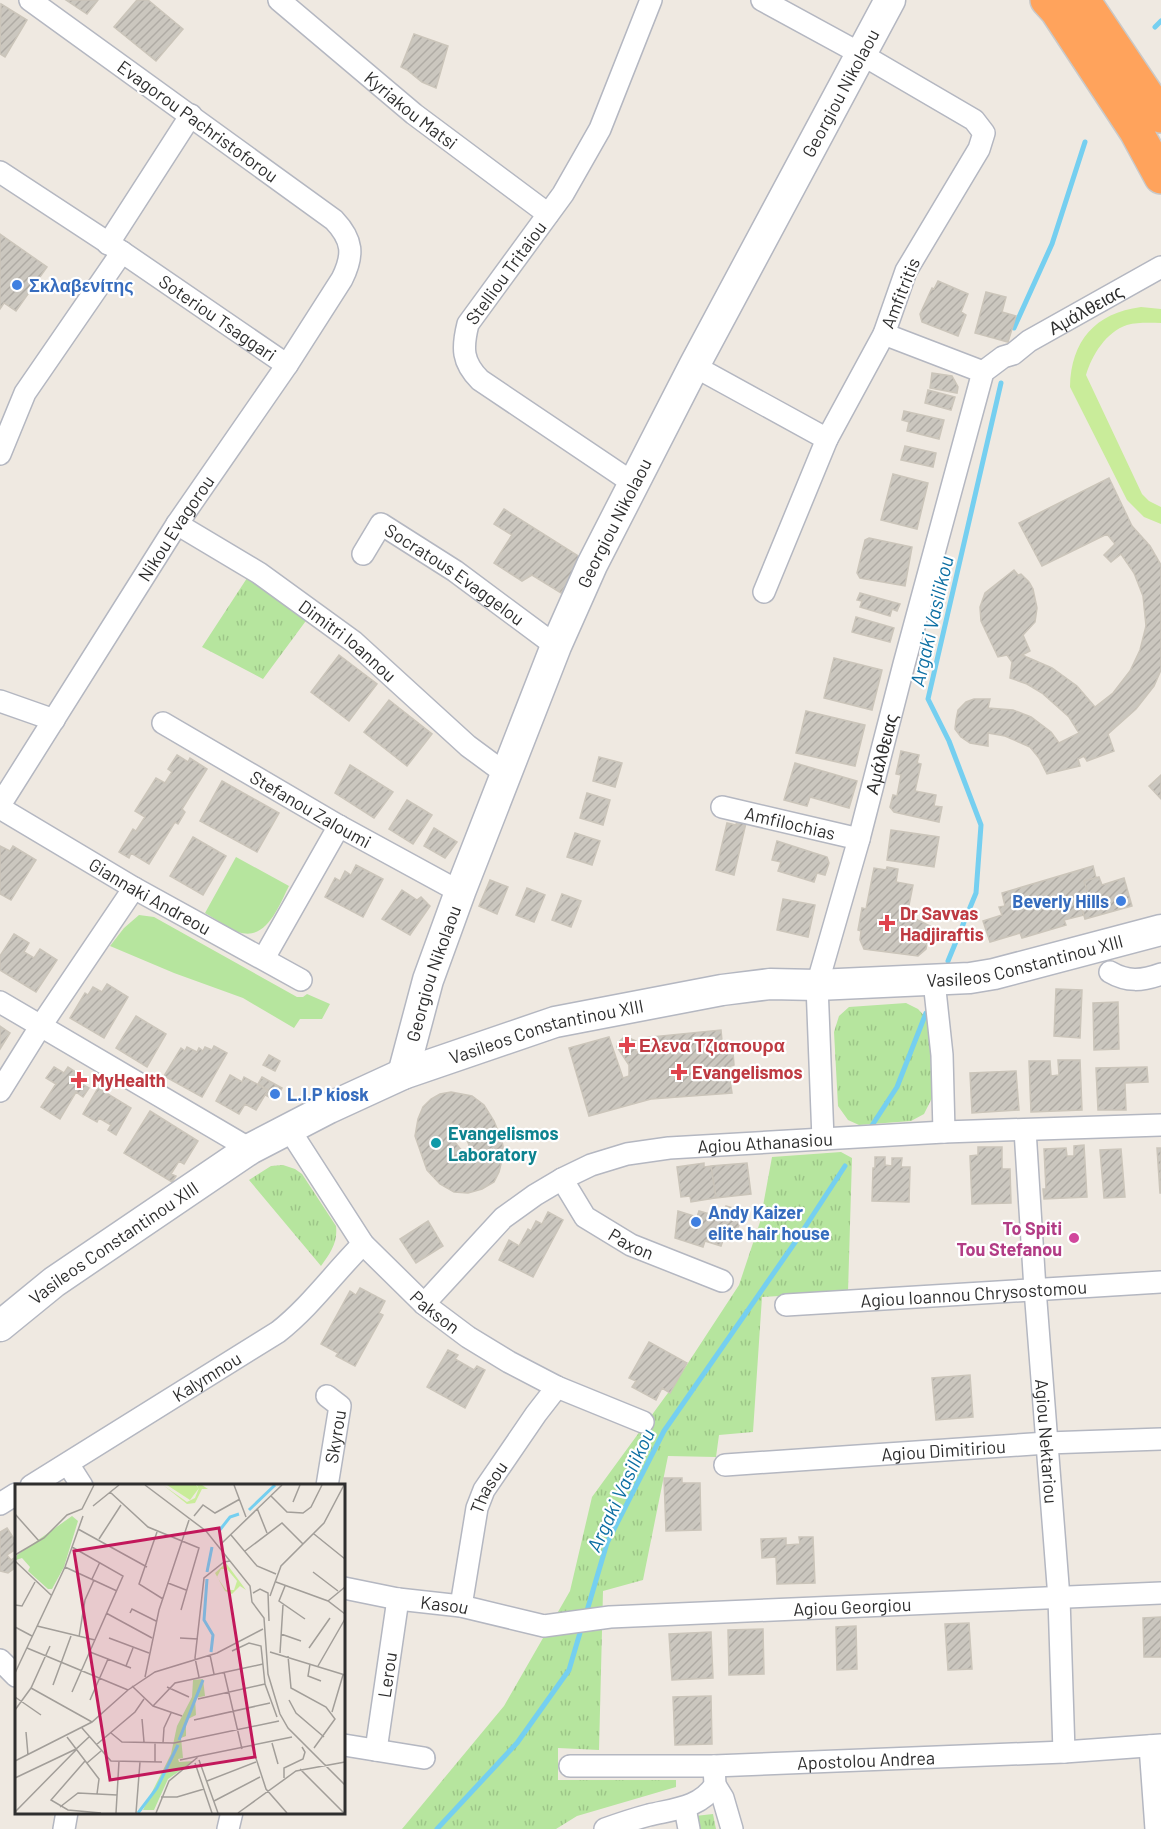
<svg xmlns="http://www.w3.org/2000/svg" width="1161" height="1829" font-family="Barlow,sans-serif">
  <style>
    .grass { fill: #b6e59e }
    .park { fill: url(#park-tufts) }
    .pitch { fill: #c9ec9a }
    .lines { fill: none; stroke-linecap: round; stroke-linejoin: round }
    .stream { stroke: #75cff0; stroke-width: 5 }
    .building { fill: url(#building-hatch); stroke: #cbc5ba; stroke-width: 1.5; fill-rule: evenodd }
    .street-casing { stroke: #b4b7c1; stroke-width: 24 }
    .secondary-casing { stroke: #b4b7c1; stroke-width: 33 }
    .highway-casing { stroke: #c9c9c9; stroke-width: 36 }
    .street { stroke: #fff; stroke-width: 21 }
    .secondary { stroke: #fff; stroke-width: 30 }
    .highway { stroke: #ffa35c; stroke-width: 33 }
    .shop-dot { fill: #3f7fe0; stroke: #fff; stroke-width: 2 }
    .health-dot { fill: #e0444e; stroke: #fff; stroke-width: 2 }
    .culture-dot { fill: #0f9aa8; stroke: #fff; stroke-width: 2 }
    .hotel-dot { fill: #d1479c; stroke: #fff; stroke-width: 2 }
    .labels { text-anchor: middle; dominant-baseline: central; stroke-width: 4.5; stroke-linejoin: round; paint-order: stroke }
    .street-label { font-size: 18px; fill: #2e2e2e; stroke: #fff }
    .shop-label { font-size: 18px; font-weight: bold; fill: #366cbe; stroke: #fff; text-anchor: start }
    .health-label { font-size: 18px; font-weight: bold; fill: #be3a42; stroke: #fff; text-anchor: start }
    .culture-label { font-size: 18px; font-weight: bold; fill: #0d838f; stroke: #fff; text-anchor: start }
    .hotel-label { font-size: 18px; font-weight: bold; fill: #b23c85; stroke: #fff; text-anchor: end }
    .water-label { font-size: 20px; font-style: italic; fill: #0d6fa3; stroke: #fff }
    .inset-river { fill: none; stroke: #75cff0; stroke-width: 3 }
    .inset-road { fill: none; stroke: #a29e99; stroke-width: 1.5 }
    .view { fill: #c2185b; fill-opacity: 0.15; stroke: #c2185b; stroke-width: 3 }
    .inset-edge { fill: none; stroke: #2e2e2e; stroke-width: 3 }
  </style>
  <defs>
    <pattern id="park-tufts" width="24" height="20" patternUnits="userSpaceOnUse" patternTransform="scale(1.5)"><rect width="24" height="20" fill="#b6e59e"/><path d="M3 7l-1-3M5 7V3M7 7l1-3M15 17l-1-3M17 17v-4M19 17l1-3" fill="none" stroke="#9dc588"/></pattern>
    <pattern id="building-hatch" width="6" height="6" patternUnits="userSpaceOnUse" patternTransform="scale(1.5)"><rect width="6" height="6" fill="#cbc7bf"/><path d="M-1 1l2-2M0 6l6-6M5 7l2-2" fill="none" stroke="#afaba4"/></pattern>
  </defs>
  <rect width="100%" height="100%" fill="#efe9e1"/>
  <path class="grass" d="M236 857 289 886C279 905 267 942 238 932 227 928 216 919 205 913Z
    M139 915 154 917 297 997H303L307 994 330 1004 322 1019H300L294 1028 243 998 174 973 110 946 124 928Z"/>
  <path class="park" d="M251 572 308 618 263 679 202 647Z
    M906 1003 918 1009 929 1021 932 1098 924 1114 911 1121 859 1125 848 1120 838 1106 834 1032 839 1016 849 1007Z
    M841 1152 852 1158 848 1292 762 1297 753 1432 719 1435 716 1457 668 1456 643 1580 603 1591 599 1750 558 1748V1780H676V1787L577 1816 556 1829H402L504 1706 570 1591 592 1497 673 1386 739 1285 760 1222 772 1157Z
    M283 1165 295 1169 302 1174 336 1226C338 1243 330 1253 321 1266L249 1180 271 1166Z
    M713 1814 716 1829H688L686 1817Z"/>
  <path class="pitch" d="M1141 307 1161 309V323C1151 323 1138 322 1127 325 1106 332 1092 355 1086 375L1142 494 1149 501 1161 507V524L1144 517 1127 500 1070 387C1071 341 1095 313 1141 307Z"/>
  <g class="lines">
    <path class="stream" d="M1155 27 1161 21
      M1014 328 1052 244 1085 142
      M948 961 976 893 981 825 949 741 928 699 1001 383
      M871 1127 897 1087 926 1013
      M586 1614 607 1543 664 1431 796 1241 845 1166
      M437 1829 517 1743 569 1670 582 1626"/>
  </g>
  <path class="building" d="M66 0H98L87 14Z
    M137 0H148L183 29 156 61 114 27Z
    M1 4 27 20 5 57 0 54Z
    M414 34 448 46 436 88 422 82 407 70 401 67Z
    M0 234 47 267 16 311 4 303 0 309Z
    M938 281 968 294 961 312 966 315 958 336 922 322 920 314 932 288 934 289Z
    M986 292 1006 297 1002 312 1016 316 1008 342 975 333Z
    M932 373 952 376 958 387 957 393 930 388Z
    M928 390 955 397 951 410 925 403Z
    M904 411 944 420 939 439 907 431 909 422 902 420Z
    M905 446 936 453 933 467 901 460Z
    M893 474 928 483 917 529 881 520Z
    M1109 478 1132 526 1150 546 1161 565V670L1154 686 1136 709 1108 734 1114 751 1087 761 1084 756 1078 759 1080 766 1047 774 1039 758 1030 747 1005 736 988 733V746L970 743 961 737 955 729 956 720 958 710 966 702 974 699H990L988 708 1013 710 1031 717 1051 732 1059 743 1079 733 1069 717 1042 693 1027 684 1010 678 1012 662 1007 655 998 657 981 621 980 607 985 593 1014 570 1018 575 1021 574 1029 582 1033 589 1037 608 1035 622 1023 635 1030 651 1022 655 1052 668 1077 686 1095 707 1113 693 1130 671 1140 650 1146 626 1143 596 1134 573 1121 554 1111 562 1104 555 1115 544 1107 534 1042 566 1019 523Z
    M504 509 583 559 561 593 532 575 522 581 494 563 512 535 494 524Z
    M869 538 912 547 905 586 860 578 857 573 865 540Z
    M860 593 900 604 897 611 892 609 890 616 860 607 862 601 857 600Z
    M856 617 894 628 890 642 852 632Z
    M339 655 377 684 349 721 311 692Z
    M834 658 882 670 872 710 824 698Z
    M389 700 432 734 407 766 364 732Z
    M806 711 865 725 855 766 796 753Z
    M901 751 919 755 917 763 921 764 915 791 936 795 934 806 942 807 939 822 894 812 890 807 893 795 897 796 901 775 896 774Z
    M177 755 188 762 190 758 207 769 182 809 185 812 178 824 175 822 149 864 131 853 129 858 119 852 133 829 136 831 145 817 135 811 156 778 165 783 172 772 168 769Z
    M599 757 622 763 615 787 593 781Z
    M795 763 857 781 849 808 810 797 807 806 784 800Z
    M350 765 393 792 374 818 335 793Z
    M1161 775V799L1149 786Z
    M222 781 279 813 257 852 200 821Z
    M587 793 610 800 603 825 580 818Z
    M407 800 432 815 413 844 389 829Z
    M737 820 746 823 734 875 716 870 727 823 736 825Z
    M434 828 457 842 445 858 424 846Z
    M891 830 939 837 934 867 887 860Z
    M575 833 600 841 592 865 567 857Z
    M193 837 226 856 203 895 170 876Z
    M777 841 827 857 829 863 825 875 817 873 814 882 778 871 781 862 772 860Z
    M0 846 10 851 13 846 36 860 11 900 0 894Z
    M356 865 383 879 363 917 325 897 335 878 340 881 345 871 351 875Z
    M1093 866 1096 878 1084 881 1088 893 1078 896 1084 915 1064 920 1066 925 1022 938 1020 933 990 942 983 921 1002 915 999 907 1005 906 1002 893Z
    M887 867 898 869 896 882 913 885 907 915 930 926 926 949 918 956 864 949 860 940 861 931 858 930 862 908 866 909 874 868 886 870Z
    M1099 877 1102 885 1124 878 1132 906 1085 919 1078 896 1088 893 1084 881Z
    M490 880 508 887 497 914 479 906Z
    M527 888 545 895 534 922 516 915Z
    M402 890 417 900 421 897 430 906 410 935 382 919Z
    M562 894 581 901 571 927 552 920Z
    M783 899 815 905 808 937 777 930Z
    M14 934 29 943 24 952 34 958 40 949 57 960 36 992 0 970V956Z
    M107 984 128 997 104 1038 70 1018 85 993 88 995 93 987 102 992Z
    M1056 989 1082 990 1080 1038 1054 1036Z
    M1118 1002 1119 1049 1094 1050 1093 1003Z
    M136 1016 166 1034 147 1067 116 1048Z
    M0 1026 10 1033 0 1049Z
    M721 1030 723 1052H733L734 1065 728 1067 732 1093 651 1099 589 1116 569 1048 609 1037 623 1078 629 1076V1065L617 1047 619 1042 624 1037 629 1038 636 1041V1052H643L642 1038Z
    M214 1046 227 1053 202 1097 164 1076 181 1048 185 1051 187 1047 197 1052 199 1048 203 1051 205 1047 212 1050Z
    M269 1055 280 1061 275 1071 263 1065Z
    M1058 1060H1080L1082 1110 1031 1112 1029 1061H1050L1051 1076 1059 1075Z
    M54 1067 64 1073 68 1067 85 1078 82 1084 89 1088 83 1097 76 1092 60 1119 41 1107 56 1084 46 1078Z
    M1147 1067 1148 1082 1125 1083 1126 1110H1098L1096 1068Z
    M1016 1071 1019 1110 972 1113 970 1073Z
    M230 1075 242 1082 244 1077 268 1090 256 1110 245 1104 239 1114 216 1101Z
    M262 1077 282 1088 275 1100 265 1095 268 1090 258 1084Z
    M98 1088 131 1108 116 1135 108 1130 111 1125 99 1118 97 1122 83 1114Z
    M451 1092 472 1096 484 1105 494 1121 502 1141 504 1152 499 1172 494 1182 482 1189 468 1193 454 1192 440 1184 427 1170 415 1136 418 1119 423 1107 431 1099 440 1094ZM451 1123 457 1125 464 1133 469 1145 467 1152 462 1151 454 1141 449 1129Z
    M150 1111 198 1141 184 1164 179 1161 171 1174 176 1176 172 1182 124 1153Z
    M1084 1145 1087 1197 1044 1199 1043 1189H1046L1044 1149 1066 1148 1067 1156H1074V1146Z
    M978 1147H1002V1169H1010L1011 1203 972 1204 970 1156 978 1155Z
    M1157 1148H1161V1193H1160Z
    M1121 1149 1125 1197 1104 1198 1100 1150Z
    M875 1157H885V1165L892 1166V1158H902L901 1167H910L909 1202 872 1201 873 1168H875Z
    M704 1163V1167L711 1166 716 1198 691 1202 690 1196 681 1197 677 1167Z
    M747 1163 751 1194 716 1198 711 1166Z
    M726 1206 743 1211 735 1238 725 1235 721 1246 705 1241 703 1247 675 1238 678 1211 697 1217 699 1211 713 1215 715 1209 724 1212Z
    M548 1212 563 1220 533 1277 499 1260 509 1240 519 1246 528 1229 531 1231 536 1221 542 1224Z
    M428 1221 443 1246 416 1263 400 1239Z
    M360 1288 385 1301 379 1313 383 1315 355 1366 336 1356 338 1353 321 1344 350 1291 356 1295Z
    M649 1342 687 1363 670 1393 662 1388 656 1400 632 1387 636 1381 629 1378Z
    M448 1350 458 1355 455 1359 474 1370 477 1366 485 1370 465 1408 427 1387Z
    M970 1375 973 1417 936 1420 932 1378Z
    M664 1478H682V1483H700L701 1530 666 1531Z
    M7 1528 16 1542V1549L7 1555 11 1560 16 1557V1567L8 1573 0 1571V1532Z
    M799 1537H813L815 1583 777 1584 776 1557 762 1558 761 1539 786 1538V1545L800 1544Z
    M1161 1617V1657H1144L1143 1618Z
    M969 1623 972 1669 948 1670 945 1624Z
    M856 1626 857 1669 837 1670 836 1627Z
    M763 1629 764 1674 729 1675 728 1630Z
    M711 1632 713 1678 672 1680 669 1634Z
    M711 1696 712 1744 675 1745 673 1697Z"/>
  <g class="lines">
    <defs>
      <g id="street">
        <path id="s1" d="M279 0 414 114 548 214"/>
        <path d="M762 0 861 54 974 120 984 133 979 149 906 271 884 334 827 439 764 592"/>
        <path id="s2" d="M0 172 122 252 287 365"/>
        <path d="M108 244 191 115"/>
        <path d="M884 334 983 372"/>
        <path d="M694 366 827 439"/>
        <path d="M0 454 25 393 122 252"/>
        <path id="s3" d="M633 483 480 380C462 362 462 348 468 324L563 194 600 129 651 0"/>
        <path id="s4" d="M177 524 259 573 354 642 468 746 506 774"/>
        <path id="s5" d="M363 554 381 524 455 571 556 646"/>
        <path d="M0 701 54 720"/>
        <path id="s6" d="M163 723 339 826 460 892"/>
        <path id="s7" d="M0 805 177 524 287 365 342 279C354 255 353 240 334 220L30 0"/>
        <path id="s8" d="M722 807 859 839"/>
        <path id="s9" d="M0 808 134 888 301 980"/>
        <path d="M264 958 339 826"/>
        <path d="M1110 972C1127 982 1142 981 1161 974"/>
        <path d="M934 981 942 1055 944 1132"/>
        <path d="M0 1002 250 1149"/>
        <path d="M0 1091 40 1027 134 888"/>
        <path id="s10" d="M289 1129 363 1244 424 1304 468 1337 509 1362 557 1387 643 1422"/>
        <path id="s11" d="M1025 1130 1035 1289 1059 1598 1064 1752"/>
        <path id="s12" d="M823 1139 817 985 859 839 904 664 983 372 1003 357 1013 354 1029 341 1161 267"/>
        <path id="s13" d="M562 1179 585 1217 631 1245 722 1281"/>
        <path id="s14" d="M424 1304 503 1218 535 1195 562 1179 591 1165 627 1154 669 1148 944 1132 1161 1125"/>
        <path id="s15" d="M786 1305 1161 1282"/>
        <path d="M68 1464 82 1486"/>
        <path id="s16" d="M725 1465 1047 1443 1161 1439"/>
        <path id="s17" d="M31 1486 278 1332C310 1307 334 1273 363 1244"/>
        <path id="s18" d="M327 1486 340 1406 327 1396"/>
        <path d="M0 1504 16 1494"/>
        <path id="s19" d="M344 1588 398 1599 461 1606 544 1626 610 1617 1161 1593"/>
        <path id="s20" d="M461 1606 477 1508 484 1490 536 1414 557 1387"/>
        <path d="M0 1660 16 1676"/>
        <path d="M344 1745 424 1758"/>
        <path d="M1150 1746 1156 1829"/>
        <path id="s21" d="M376 1750 398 1599"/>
        <path id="s22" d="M570 1766H714L1064 1752 1161 1745"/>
        <path d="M715 1785 723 1798 732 1829"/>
        <path d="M685 1808 689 1829"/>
        <path d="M64 1829 67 1812"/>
        <path d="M228 1829 232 1812"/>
        <path d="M605 1829C619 1824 634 1819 649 1815 674 1809 700 1808 715 1785L714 1766"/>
      </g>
      <g id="secondary">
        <path id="s23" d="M403 1074 428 980 460 892 556 646 592 565 694 366 890 0"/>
        <path id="s24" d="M0 1326 54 1282 250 1149 329 1108 403 1074 555 1022 722 990 770 984 817 985 970 978 994 974 1161 930"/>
      </g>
      <path id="highway" d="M1047 0 1057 11 1136 131 1161 177
        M1083 0 1161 116"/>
    </defs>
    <use href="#street" class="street-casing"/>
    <use href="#secondary" class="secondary-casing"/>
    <use href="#highway" class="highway-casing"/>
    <use href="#street" class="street"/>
    <use href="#secondary" class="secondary"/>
    <use href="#highway" class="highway"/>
  </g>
  <g class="shop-dot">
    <circle cx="17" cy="285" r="6"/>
    <circle cx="1121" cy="901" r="6"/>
    <circle cx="275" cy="1094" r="6"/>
    <circle cx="696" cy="1222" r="6"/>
  </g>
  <g class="health-dot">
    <path d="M884 914h6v6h6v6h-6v6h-6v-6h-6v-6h6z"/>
    <path d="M624 1036h6v6h6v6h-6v6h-6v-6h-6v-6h6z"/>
    <path d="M676 1063h6v6h6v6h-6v6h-6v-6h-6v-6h6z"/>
    <path d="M76 1071h6v6h6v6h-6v6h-6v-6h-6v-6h6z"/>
  </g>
  <circle class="culture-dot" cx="436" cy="1143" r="6"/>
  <circle class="hotel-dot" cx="1074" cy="1238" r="6"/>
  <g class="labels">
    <g class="street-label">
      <text stroke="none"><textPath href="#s23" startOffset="1077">Georgiou Nikolaou</textPath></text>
      <text stroke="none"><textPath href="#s1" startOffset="172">Kyriakou Matsi</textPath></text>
      <text transform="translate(198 121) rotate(36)">Evagorou Pachristoforou</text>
      <text stroke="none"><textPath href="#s3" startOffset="309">Stelliou Tritaiou</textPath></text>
      <text transform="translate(900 293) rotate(-68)">Amfitritis</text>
      <text stroke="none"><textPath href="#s12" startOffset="910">Αμάλθειας</textPath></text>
      <text stroke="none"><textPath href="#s2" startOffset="262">Soteriou Tsaggari</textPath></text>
      <text stroke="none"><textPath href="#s23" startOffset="591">Georgiou Nikolaou</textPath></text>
      <text stroke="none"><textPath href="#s7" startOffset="328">Nikou Evagorou</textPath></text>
      <text stroke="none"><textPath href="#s5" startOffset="124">Socratous Evaggelou</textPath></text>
      <text stroke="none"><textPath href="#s4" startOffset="207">Dimitri Ioannou</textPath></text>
      <text stroke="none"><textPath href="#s12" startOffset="394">Αμάλθειας</textPath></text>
      <text stroke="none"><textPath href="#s6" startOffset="171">Stefanou Zaloumi</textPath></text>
      <text stroke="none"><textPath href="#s8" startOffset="70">Amfilochias</textPath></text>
      <text stroke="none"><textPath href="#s9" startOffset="174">Giannaki Andreou</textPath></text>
      <text stroke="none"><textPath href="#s24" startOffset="1113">Vasileos Constantinou XIII</textPath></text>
      <text stroke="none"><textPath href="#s23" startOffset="105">Georgiou Nikolaou</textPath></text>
      <text stroke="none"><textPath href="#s24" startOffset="627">Vasileos Constantinou XIII</textPath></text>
      <text stroke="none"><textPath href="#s14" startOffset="396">Agiou Athanasiou</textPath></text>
      <text stroke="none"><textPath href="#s13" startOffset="98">Paxon</textPath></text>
      <text stroke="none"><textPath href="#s24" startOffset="141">Vasileos Constantinou XIII</textPath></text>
      <text stroke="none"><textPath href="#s15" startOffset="188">Agiou Ioannou Chrysostomou</textPath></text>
      <text stroke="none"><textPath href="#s10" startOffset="236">Pakson</textPath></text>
      <text stroke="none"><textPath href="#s17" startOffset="207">Kalymnou</textPath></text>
      <text stroke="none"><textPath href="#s18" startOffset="50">Skyrou</textPath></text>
      <text stroke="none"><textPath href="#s11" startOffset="312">Agiou Nektariou</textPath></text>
      <text stroke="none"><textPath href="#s16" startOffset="219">Agiou Dimitiriou</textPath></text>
      <text stroke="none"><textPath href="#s20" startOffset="123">Thasou</textPath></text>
      <text stroke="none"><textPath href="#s19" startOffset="102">Kasou</textPath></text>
      <text stroke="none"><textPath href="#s19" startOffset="513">Agiou Georgiou</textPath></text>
      <text stroke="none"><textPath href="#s21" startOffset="76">Lerou</textPath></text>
      <text stroke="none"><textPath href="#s22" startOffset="296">Apostolou Andrea</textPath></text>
    </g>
    <g class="shop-label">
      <text x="29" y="285">Σκλαβενίτης</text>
      <text x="1109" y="901" text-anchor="end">Beverly Hills</text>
      <text x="287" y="1094">L.I.P kiosk</text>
      <text x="708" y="1212">Andy Kaizer<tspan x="708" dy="21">elite hair house</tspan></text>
    </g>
    <g class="health-label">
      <text x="900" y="913">Dr Savvas<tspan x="900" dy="21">Hadjiraftis</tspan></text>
      <text x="639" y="1045">Ελενα Τζιαπουρα</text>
      <text x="692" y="1072">Evangelismos</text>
      <text x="92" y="1080">MyHealth</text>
    </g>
    <g class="culture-label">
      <text x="448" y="1133">Evangelismos<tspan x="448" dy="21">Laboratory</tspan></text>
    </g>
    <g class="hotel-label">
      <text x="1062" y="1228">To Spiti<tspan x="1062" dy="21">Tou Stefanou</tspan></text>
    </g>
    <g class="water-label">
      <text transform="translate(931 621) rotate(-77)">Argaki Vasilikou</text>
      <text transform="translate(620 1490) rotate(-65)">Argaki Vasilikou</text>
    </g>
  </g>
  <g transform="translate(15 1484)">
    <rect width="330" height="330" fill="#efe9e1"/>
    <path d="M57 32 63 37 49 83 37 105H33L13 87 15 83 7 74 1 76 2 71ZM188 195 190 212 180 214 181 231 171 236V252L166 254 168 274 163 275 164 278 179 277 153 295 139 326H128L156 270 162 242 177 213 178 196Z" fill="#b6e59e"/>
    <path d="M148 1 172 18 180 14 184 4 175 16 152 1H181L183 4 182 1H187L193 5H187L180 19 172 20ZM211 79 231 106 225 102 217 110 210 107 200 89ZM206 85H212L222 97 219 106H211L202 93Z" fill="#c9ec9a" fill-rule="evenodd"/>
    <path class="inset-river" d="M234 26 260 1M204 47 215 33 224 30M192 88 197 63M192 95 189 136 198 151 196 168M164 256 188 196M123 329 142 304 163 261"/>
    <path class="inset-road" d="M130 1 191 47 235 102 237 118 249 134 253 190 265 230 273 244 330 301M219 1 231 33M95 8 133 43 184 64 166 126M256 12 272 28 288 29 296 23 307 1M278 18 285 1M78 22 104 1M242 24 252 49M0 30 24 57M179 32 188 21 200 29 225 15M63 45 132 83M142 48 124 100 148 115M299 50 330 75M216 51 242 82 261 90M84 55 106 21M207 59 267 1M57 63 108 92 57 208M230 67 267 39 288 60M0 71 29 54 52 31 67 25 79 1M0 77 36 111M50 83 102 107M298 88 323 107M77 95 85 78M261 98 313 117 330 130M153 99 171 106M270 102 264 117 290 135M238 109 245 105 253 109 254 137M255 112 266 82 309 39 329 1M313 117 330 103M0 121 7 122 20 98M91 129 137 154M115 129 117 125 141 137M22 142 80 156M0 143 17 152M266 150 286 157M64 153 70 116 79 96M94 154 134 169M165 154 183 155M12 164 113 206M294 164 315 134M217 167 234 159 246 162 250 200 262 233M75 168 116 184M255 168 330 191M265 169 268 121M195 171 199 190M273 172 276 204 311 223 320 235 299 264M295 180 293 192 306 197M111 182 118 164M303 182 330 135M209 188 227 265M0 189 50 83 68 32M130 193 144 126 174 36M184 193 180 174 189 94 209 78 215 77M38 201 56 152M117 202 138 222 167 232M152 203 174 213M16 204 77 238M0 213 26 231M183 215 250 200M75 216 93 175M274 216 281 229 309 253M138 222 160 199 248 180M0 226 16 204 35 162M317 228 328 191M127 235 129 258M179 236 255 219M67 244 96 277 147 278M11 248 13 271M96 249 107 258 159 259 264 237M52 253 84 295 82 310M140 259V278M148 259 149 244 156 229M257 259 263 280M81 261 120 228 129 215M237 262 251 305 272 329M165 276 277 253M184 276 203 329M0 277 77 238 113 206 140 188 202 169 248 145M70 277 36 316 53 326 86 329M72 279 86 267M180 279 197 329M285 285 329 329M0 294 61 265 74 253M269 294V284L288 275 290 268 287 263M192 297 241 278M146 313H162L189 305M199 317 245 293M45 323 63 309 102 311M0 328 61 266M101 329 104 277M121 329 125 278M141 329 154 297 183 273M223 329 281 287 330 278"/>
    <path class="view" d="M204 44 240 273 95 296 59 67Z"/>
    <rect width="330" height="330" class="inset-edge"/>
  </g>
</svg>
